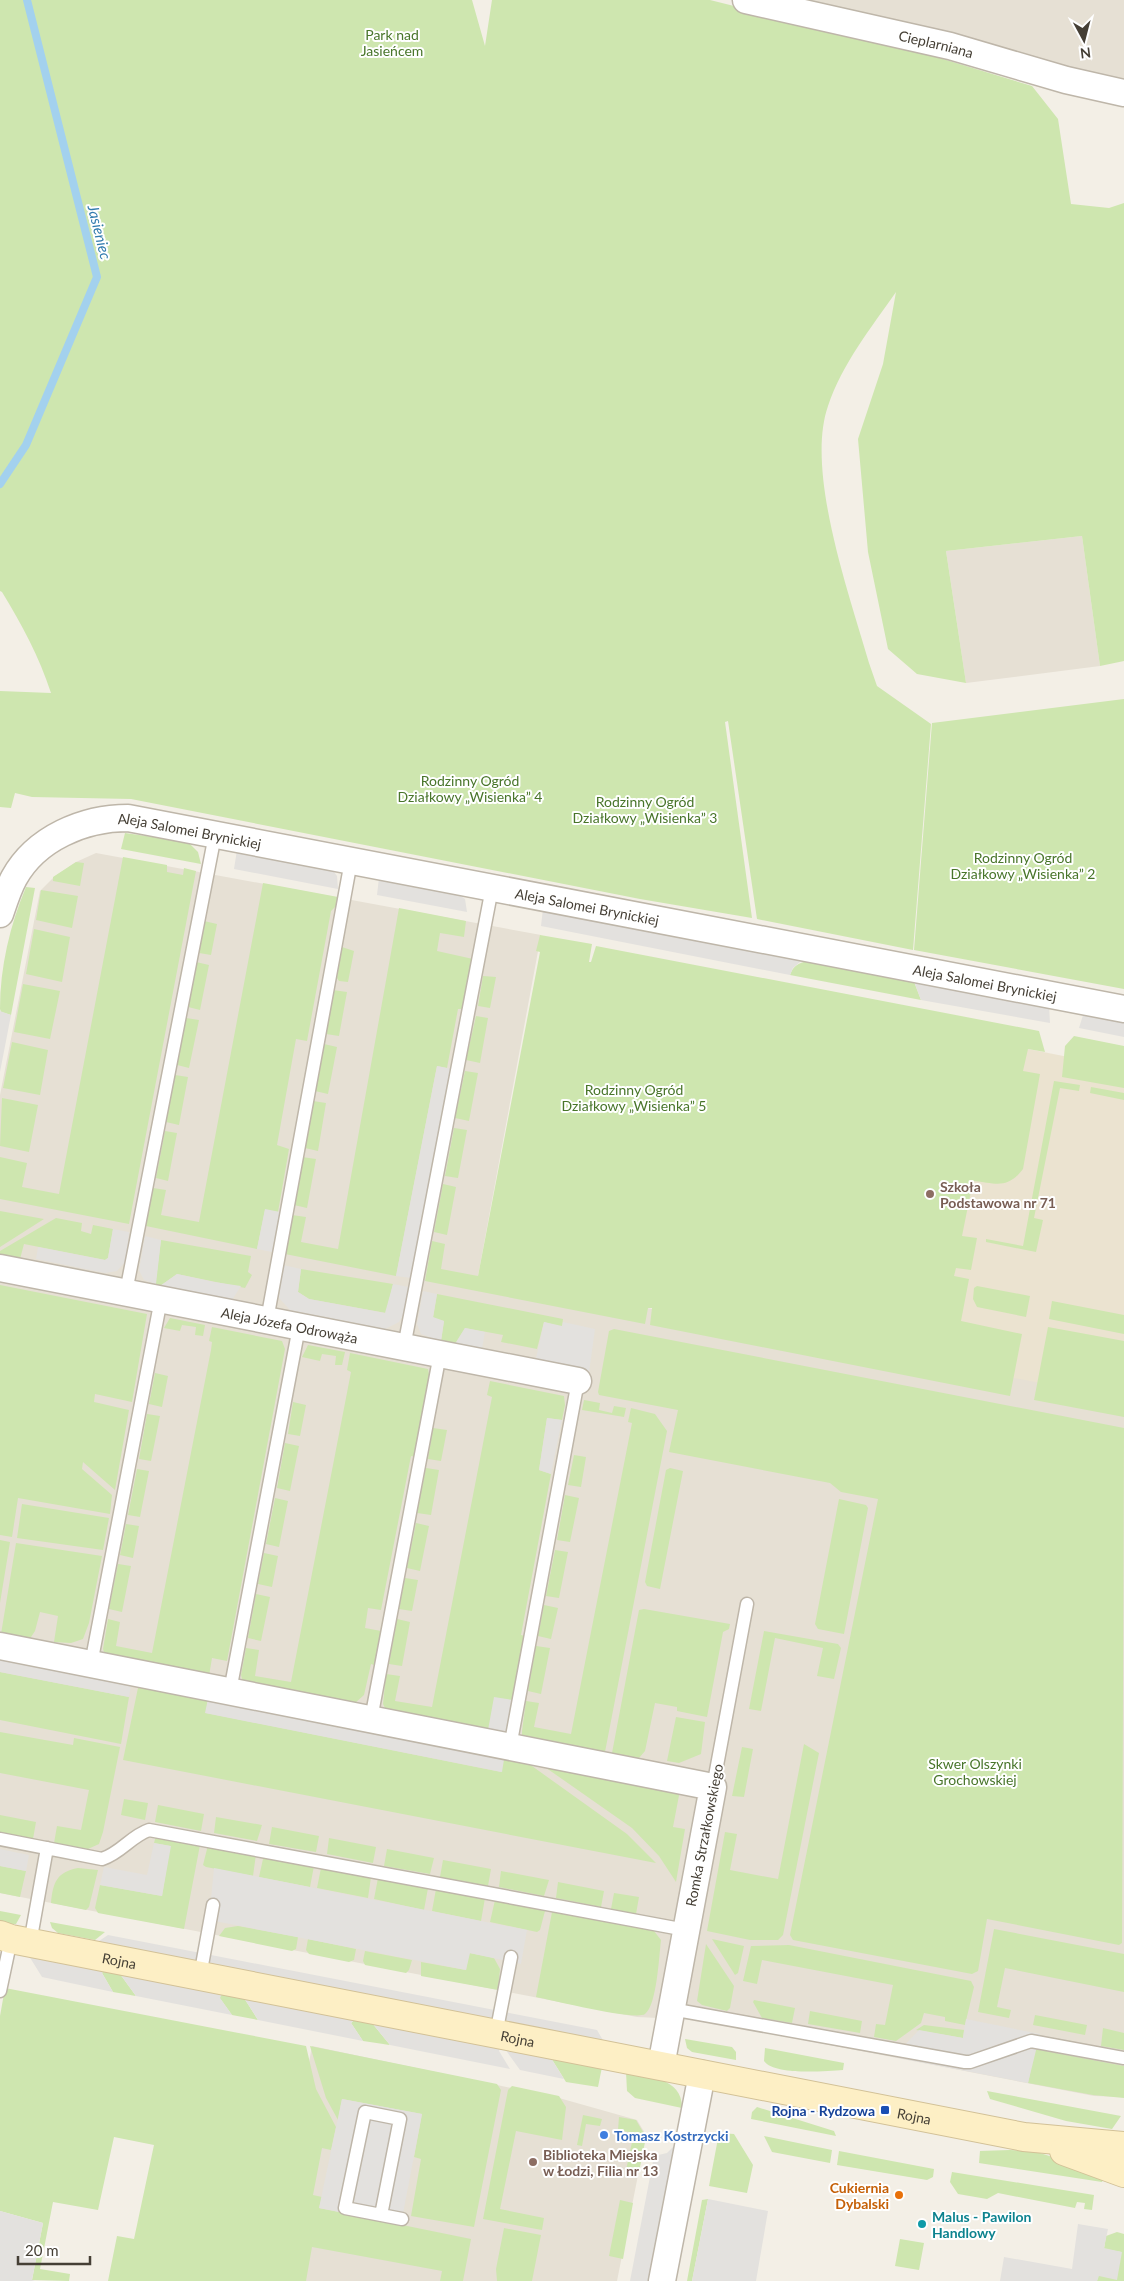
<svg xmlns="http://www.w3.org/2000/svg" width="1124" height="2281" font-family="Lato,sans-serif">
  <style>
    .residential { fill: #e6e0d4 }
    .education { fill: #ebe3d0 }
    .green { fill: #cee6af }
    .parking { fill: #e3e1de }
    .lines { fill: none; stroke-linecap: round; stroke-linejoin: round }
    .stream { stroke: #a3d1ee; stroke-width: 8 }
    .lane-casing { stroke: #beb6a9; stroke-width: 15 }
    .street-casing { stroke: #beb6a9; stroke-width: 29 }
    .secondary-casing { stroke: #d2c197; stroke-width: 30 }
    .lane { stroke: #fff; stroke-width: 12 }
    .street { stroke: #fff; stroke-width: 26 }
    .secondary { stroke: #fdefc5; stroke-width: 28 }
    .education-dot { fill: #8d6e63; stroke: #fff; stroke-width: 2 }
    .transit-dot { fill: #1a4fb4; stroke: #fff; stroke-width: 2 }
    .shop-dot { fill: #3f7fe0; stroke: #fff; stroke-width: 2 }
    .food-dot { fill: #e8710a; stroke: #fff; stroke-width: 2 }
    .culture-dot { fill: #0f9aa8; stroke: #fff; stroke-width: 2 }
    .labels { text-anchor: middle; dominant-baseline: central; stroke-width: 4; stroke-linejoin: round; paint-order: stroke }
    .park-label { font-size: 14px; fill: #48752a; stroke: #fff }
    .street-label { font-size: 14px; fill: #453f35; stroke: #fff }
    .education-label { font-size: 14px; font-weight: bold; fill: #785e54; stroke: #fff; text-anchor: start }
    .transit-label { font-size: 14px; font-weight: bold; fill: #164399; stroke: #fff; text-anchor: end }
    .shop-label { font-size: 14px; font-weight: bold; fill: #366cbe; stroke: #fff; text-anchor: start }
    .food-label { font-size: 14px; font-weight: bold; fill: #c56008; stroke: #fff; text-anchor: end }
    .culture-label { font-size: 14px; font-weight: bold; fill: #0d838f; stroke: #fff; text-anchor: start }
    .water-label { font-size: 15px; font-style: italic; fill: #317bae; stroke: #fff }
  </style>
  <rect width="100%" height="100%" fill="#f3efe6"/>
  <path class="residential" d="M790 0H1124V83Z
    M1082 536 1100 666 966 683 946 551Z
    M96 853 541 935 478 1276 1124 1398V2097L1094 2096 700 2020 637 2017 0 1893V1095L40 891 54 877 76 862Z
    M312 2046 559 2098 637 2120 646 2135 617 2281H268Z"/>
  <path class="education" d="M1028 1049 1124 1068V1399L711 1320Z"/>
  <path class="green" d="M0 0H472L485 46 492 0H710L933 56 1032 86 1058 119 1071 204 1109 208 1124 203V661L1100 666 1082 536 946 551 966 683 917 674 888 649 868 552 858 439 883 364 896 292C871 328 842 364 828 406 805 472 850 596 869 663L877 686 931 724 913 950 757 919 728 721 725 722 752 918 640 899 131 799 32 797 15 793 11 808 0 807V691L51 693C39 656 22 625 2 592L0 591Z
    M1124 699V989L914 950 932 723Z
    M125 833 188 842 198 852 201 864 121 849Z
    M123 857 167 865V872L183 875 184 868 196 871 129 1224 0 1199V1157L27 1163 22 1187 59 1194Z
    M76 862 84 863 80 886 53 881V877Z
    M263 883 338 897 336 906 331 911 307 1041 296 1039 277 1145 289 1149 278 1212 265 1210 257 1249 146 1226 153 1188 166 1190 161 1215 199 1222Z
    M26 887 35 888 11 1015 1 1012 0 1009C0 967 10 925 26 887Z
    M41 890 78 896 72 928 36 920Z
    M399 908 466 921 464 937 440 933 437 951 473 959 464 1009H458L447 1068 437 1066 396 1276 285 1254 292 1215 306 1217 301 1242 338 1249Z
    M204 921 217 924 211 955 199 953Z
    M34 929 70 937 62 982 26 974Z
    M540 935 592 944 589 962H591L596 946 1039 1031 1045 1052 1028 1049 1023 1071 1040 1074 1023 1169C1007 1190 996 1183 973 1181L962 1236 977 1238 971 1270 956 1268 954 1276 969 1279 961 1321 1022 1334 1010 1396 650 1325 652 1308H648L645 1324 425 1281 432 1241 445 1244 441 1269 478 1276 540 952 536 951Z
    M342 947 354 951 348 982 339 981 337 978Z
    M808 961 913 979 921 1000 790 975C793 966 798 963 808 961Z
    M196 962 209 965 200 1010 188 1007Z
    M483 976 496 977 490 1008 478 1006Z
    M23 984 60 991 50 1039 14 1032Z
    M333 990 347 992 339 1036 326 1034Z
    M476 1016 488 1018 480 1063 466 1060Z
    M186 1018 199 1020 189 1068 177 1065Z
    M1074 1036 1124 1046V1088L1062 1077 1065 1046Z
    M12 1042 48 1050 40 1095 3 1088Z
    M324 1044 337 1047 328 1094 315 1091Z
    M465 1071 478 1073 469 1121 455 1118Z
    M175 1075 188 1077 179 1125 166 1122Z
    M1054 1081 1080 1085 1079 1091 1060 1088 1034 1218 1043 1220 1036 1252 986 1242V1239L1023 1246Z
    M1091 1087 1124 1093V1100L1090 1093Z
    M2 1098 38 1105 29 1152 0 1146Z
    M313 1101 326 1103 318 1151 305 1148Z
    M454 1128 467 1130 458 1178 445 1176Z
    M165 1131 177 1133 168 1181 156 1178Z
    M302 1157 316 1159 307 1208 294 1205Z
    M443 1184 456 1187 447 1235 434 1232Z
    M0 1211 44 1219 0 1247Z
    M56 1218 82 1223 81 1231 91 1234 93 1225 113 1229 108 1258 105 1260 24 1244 20 1259 0 1255V1251Z
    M161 1240 251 1256 248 1272 252 1275 245 1288 177 1274 160 1286 156 1284V1279Z
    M301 1269 393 1284 386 1313 309 1299 298 1292Z
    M0 1285 147 1314 132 1402 95 1394 94 1402 129 1410 115 1490 83 1462 82 1469 112 1495 110 1514 18 1498 12 1537 0 1535Z
    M977 1286 1030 1296 1026 1317 977 1307 973 1299 974 1288Z
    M437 1294 563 1319 562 1327 544 1322 537 1349 501 1342 503 1335 465 1328 455 1344 441 1341 444 1321 433 1318Z
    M1052 1301 1124 1315V1334L1049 1319Z
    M170 1318 205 1325 203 1336 195 1335 196 1327 182 1325 180 1331 164 1328Z
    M212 1327 282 1341 285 1349 227 1661 212 1658 209 1676 105 1655 103 1649 108 1619 120 1622 116 1646 152 1653 211 1350 212 1342 209 1341Z
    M1048 1327 1124 1341V1417L1034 1400Z
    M614 1329 1124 1428 1122 1943 1119 1945 987 1919 978 1971 972 1974 793 1940 790 1935 878 1499 841 1492 830 1483 669 1452 678 1410 599 1395 598 1392 609 1331Z
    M308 1345 345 1352 342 1365H335L336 1356 322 1354 320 1361 302 1357Z
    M350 1353 428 1369 430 1379 415 1457 411 1456 381 1610 368 1608 365 1628 381 1631 374 1665 371 1664 364 1695 354 1704 243 1683 241 1675 246 1648 259 1650 255 1676 291 1682 351 1372 347 1370Z
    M155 1373 168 1376 162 1407 149 1404Z
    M490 1381 564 1396 565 1405 562 1420 547 1418 539 1470 551 1474 521 1635 525 1636 513 1700 488 1730 386 1710 383 1704 386 1674 400 1676 395 1701 432 1707 492 1397 487 1395Z
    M584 1400 600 1403 599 1410 612 1413 614 1406 626 1408 624 1417 582 1410Z
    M293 1402 306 1405 300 1436 288 1434Z
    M631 1408 655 1414 667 1431 605 1752 522 1735V1731L526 1701 539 1703 534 1727 571 1734 632 1423 628 1422Z
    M147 1414 160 1416 151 1461 139 1459Z
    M433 1428 447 1430 441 1461 428 1459Z
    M285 1443 299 1446 290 1491 277 1488Z
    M574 1455 586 1457 581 1487 568 1485Z
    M426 1468 439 1470 431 1515 417 1513Z
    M670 1468 683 1471 660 1589 647 1586 645 1582 666 1470Z
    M137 1469 149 1471 140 1517 128 1515Z
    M565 1495 579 1498 570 1542 557 1540Z
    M275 1498 288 1501 279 1547 266 1544Z
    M839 1499 866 1505 868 1508 844 1634 818 1629 815 1624Z
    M22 1504 109 1518 103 1550 17 1538Z
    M416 1523 429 1526 420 1571 407 1568Z
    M126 1524 139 1526 133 1558 120 1555Z
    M0 1540 10 1542 0 1603Z
    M16 1543 102 1556 89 1623 83 1639 71 1643 54 1642 58 1616 40 1612 35 1631 29 1640 1 1634Z
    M555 1550 568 1552 559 1598 546 1596Z
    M264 1553 278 1556 272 1587 258 1584Z
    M118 1564 131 1566 122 1612 109 1609Z
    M405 1578 418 1580 412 1611 399 1609Z
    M256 1594 270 1597 261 1641 248 1638Z
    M544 1605 558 1608 551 1639 538 1636Z
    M644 1609 730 1624 729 1629 723 1632 707 1717 677 1711V1707L655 1703 645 1751 639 1758 612 1753 639 1610Z
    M397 1619 410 1622 402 1666 389 1664Z
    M764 1631 838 1644 841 1648 834 1679 817 1676 823 1648 775 1638 761 1711 749 1709Z
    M536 1646 550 1648 541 1694 528 1691Z
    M0 1672 129 1697 121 1744 0 1720Z
    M139 1683 209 1694 206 1713 501 1772 505 1753 518 1756 627 1834 656 1863 123 1760Z
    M676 1717 705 1722 701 1754 679 1763 667 1761Z
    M0 1732 73 1745 74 1738 120 1747 103 1832 99 1844 88 1849 54 1843 57 1826 81 1830 89 1790 0 1773Z
    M804 1744 819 1753 783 1935 778 1940H750L707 1931 725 1832 737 1834 730 1870 778 1879Z
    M742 1747 753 1749 744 1797 732 1796Z
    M532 1758 681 1785 673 1827 685 1829 676 1882 659 1856 632 1828Z
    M124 1799 148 1803 145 1820 121 1815Z
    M158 1805 204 1814 201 1831 155 1822Z
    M0 1815 36 1822 33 1839 0 1833Z
    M216 1817 262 1825 257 1841 214 1833Z
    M272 1827 319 1836 316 1852 269 1844Z
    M156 1835 200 1845 184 1929 98 1913 95 1908 100 1885 162 1896 170 1846 154 1843Z
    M329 1838 376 1847 373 1863 327 1854Z
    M208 1845 256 1854 253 1876 206 1867 203 1865Z
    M387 1849 434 1858 430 1874 384 1866Z
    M266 1856 314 1866 310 1887 259 1877 263 1859Z
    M443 1860 491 1869 488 1886 440 1877Z
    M0 1866 26 1871 20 1897 0 1893Z
    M78 1868 98 1870 89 1907 86 1910 51 1903C53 1882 57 1872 78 1868Z
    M321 1868 371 1877 368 1898 317 1888Z
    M501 1871 549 1880 544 1896 499 1887Z
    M378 1878 428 1888 424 1910 374 1899Z
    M558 1882 604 1891 601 1907 556 1898Z
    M436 1889 485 1898 481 1921 432 1911Z
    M614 1893 639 1897 636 1914 611 1909Z
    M495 1900 545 1911 540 1930 537 1932 490 1922Z
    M0 1911 21 1915 16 1924H0Z
    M552 1912 654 1931 661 1940C659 1956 657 2005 645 2014 635 2021 552 2000 536 1997Z
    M50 1922 105 1932 95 1940 58 1933 52 1928Z
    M238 1926 298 1937 296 1949 292 1951 219 1936 225 1928Z
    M994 1929 1124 1954V1992L1005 1968 997 2007 1011 2010 1009 2018 978 2012Z
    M308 1939 356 1949 354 1960 349 1962 309 1954 306 1950Z
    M712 1939 744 1946 738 1973 735 1975Z
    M706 1944 734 1986 730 2008 727 2011 702 2005 697 2001Z
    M789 1945 971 1981 974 1987 965 2025 945 2021V2017L924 2013 921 2023 896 2041 874 2037 876 2024 885 2025 893 1985 762 1960 757 1984 743 1981 751 1946Z
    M365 1951 412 1960 409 1970 406 1973 365 1965 363 1961Z
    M469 1953 494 1958 500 1969 498 1990 421 1976V1962L466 1970Z
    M103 1971 120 1974 136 1996 113 1992 102 1973Z
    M5 1988 306 2046 316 2089 336 2127 331 2150 322 2148 313 2195 322 2197 319 2208 471 2239 463 2281H440L442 2271 312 2247 306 2281H108L117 2236 134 2239 154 2145 114 2137 98 2210 53 2202 40 2269 70 2274 69 2281 32 2280 43 2223 0 2211V2016Z
    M222 1994 244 1998 258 2020 232 2015 219 1997Z
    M754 2000 795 2008 792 2023 762 2018 753 2002Z
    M810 2011 862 2021 860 2033 808 2024Z
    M1035 2015 1087 2025 1085 2035 1033 2025Z
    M354 2020 372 2023 390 2045 363 2041 351 2023Z
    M924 2025 964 2030 963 2038 916 2030Z
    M1103 2028 1124 2033V2050L1101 2046Z
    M685 2039 732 2047 736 2052V2060L692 2052 687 2048Z
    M310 2046 497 2084 501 2090 474 2227 411 2216 421 2159 414 2157 422 2114 342 2099 338 2120 326 2098Z
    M765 2048 844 2063 843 2070C825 2071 775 2076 764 2061Z
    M1035 2049 1124 2066V2098L1093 2095 1028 2083Z
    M551 2058 602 2067 598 2087 566 2082Z
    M626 2072C647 2076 683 2078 682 2108L635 2098 627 2091Z
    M512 2086 559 2096 566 2107 562 2140 516 2131 500 2209 544 2218 542 2230 483 2219 508 2090Z
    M987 2091 1121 2116 1112 2129 1066 2121 990 2099Z
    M757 2107 834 2131 836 2136 751 2119 752 2112Z
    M583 2115 602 2119 600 2126 586 2124 582 2146 577 2145Z
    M619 2117 636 2120 646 2137 639 2172 626 2170 634 2133 618 2130Z
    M719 2133 734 2134 753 2165 747 2193 709 2186Z
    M764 2136 832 2150 830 2163 772 2152Z
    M1010 2150 1037 2152 1105 2174 1102 2182 979 2163 980 2151Z
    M839 2151 934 2169 933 2177 927 2180 837 2165Z
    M952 2172 1094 2195 1092 2210 1084 2209 1085 2203 1077 2202 1075 2208 998 2193 987 2199 958 2194 950 2182Z
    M708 2199 692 2281H687L702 2200Z
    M620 2200 633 2203 623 2259 609 2256Z
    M504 2228 541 2235 532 2281H497L496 2269Z
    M1117 2232 1124 2234V2281H1097L1098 2276 1121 2252 1104 2249 1106 2236Z
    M900 2239 924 2243 919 2270 895 2266Z"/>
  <path class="parking" d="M237 850 331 868 337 876 338 889 234 869Z
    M379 878 455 892 465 899 467 912 377 895Z
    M543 909 808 961 800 962 793 968 790 975 541 926Z
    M913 979 1049 1006 1050 1023 921 1000Z
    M0 1011 11 1015 0 1072Z
    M1084 1012 1124 1020V1037L1079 1028Z
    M437 1066 452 1069 411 1278 396 1276Z
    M265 1209 280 1212 272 1252 257 1249Z
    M113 1229 129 1232 126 1261 117 1271 105 1273 36 1259 38 1247 105 1260 108 1258Z
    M145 1236 161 1240 156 1284 144 1280 139 1270Z
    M283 1265 301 1269 298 1292 309 1299 385 1313 393 1284 409 1287 403 1315 399 1322 385 1329 290 1310 279 1298Z
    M177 1274 214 1282 241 1286 232 1300 160 1286Z
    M423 1291 437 1294 433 1317 444 1321 441 1341 421 1334 417 1324Z
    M544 1322 562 1326 563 1322 595 1329 589 1373 535 1363Z
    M465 1328 485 1332 482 1349 455 1344Z
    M547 1418 562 1420 551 1474 539 1470Z
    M0 1653 132 1680 129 1697 0 1672Z
    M209 1694 505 1753 502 1772 205 1713Z
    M494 1697 513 1700 507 1728 504 1732 488 1730Z
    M154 1843 171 1846 162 1896 100 1885 104 1867 147 1875Z
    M0 1849 29 1855 26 1871 0 1866Z
    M214 1868 527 1930 521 1964 470 1953 466 1970 204 1919 207 1899H211Z
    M108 1935 597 2030 604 2042 96 1943Z
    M29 1956 103 1971 102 1973 113 1992 42 1977Z
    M120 1974 222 1994 220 1998 232 2015 136 1996Z
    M244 1998 354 2020 351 2023 363 2041 258 2020Z
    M966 2019 1040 2034 1028 2083 893 2057 919 2030 963 2038Z
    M372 2023 500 2048 499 2051 510 2069 390 2045Z
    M505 2049 551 2058 564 2079 520 2070Z
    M342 2099 422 2114 401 2224 319 2208Z
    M675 2145 649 2281H630L654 2156 667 2153Z
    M708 2199 768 2211 756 2281H692Z
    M0 2211 43 2223 32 2280 35 2281H0Z
    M1078 2224 1108 2229 1104 2248 1122 2252 1117 2280 1099 2276 1097 2281H1000L1004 2257 1072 2269Z"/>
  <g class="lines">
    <path class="stream" d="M0 484 26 445 97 277 27 0"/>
    <defs>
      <path id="lane" d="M126 1292 215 835
        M267 1320 351 861
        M404 1347 492 888
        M91 1664 161 1299
        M230 1691 299 1327
        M371 1719 440 1354
        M510 1747 578 1381
        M713 1787 747 1604
        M0 1839 102 1859C121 1853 131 1836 149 1830L686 1930
        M30 1943 47 1848
        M200 1976 213 1905
        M0 1991 11 1939
        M671 2009 965 2062H970L1031 2041 1124 2058
        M496 2034 511 1957
        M381 2215 400 2119 365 2112 345 2208 402 2219"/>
      <g id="street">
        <path id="s1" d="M746 0 950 46 1066 80 1124 93"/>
        <path id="s2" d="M0 914C4 902 8 889 14 878 36 838 84 818 128 818L1124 1009"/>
        <path id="s3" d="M0 1268 578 1381"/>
        <path d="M0 1646 713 1787 661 2066"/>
        <path d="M662 2281 702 2074"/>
      </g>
      <g id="secondary">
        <path id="s4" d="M0 1935 11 1939 1024 2137 1124 2146"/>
        <path d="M1064 2151 1124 2173"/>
      </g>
    </defs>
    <use href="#lane" class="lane-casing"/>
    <use href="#street" class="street-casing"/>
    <use href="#secondary" class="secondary-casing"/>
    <use href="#lane" class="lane"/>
    <use href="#street" class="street"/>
    <use href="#secondary" class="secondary"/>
  </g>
  <g class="education-dot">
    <circle cx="930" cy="1194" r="5"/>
    <circle cx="533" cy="2162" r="5"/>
  </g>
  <rect class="transit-dot" x="880" y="2105" width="10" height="10" rx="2.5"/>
  <circle class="shop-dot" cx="604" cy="2135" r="5"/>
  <circle class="food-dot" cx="899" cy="2195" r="5"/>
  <circle class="culture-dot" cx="922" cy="2224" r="5"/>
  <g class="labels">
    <g class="park-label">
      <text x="392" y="34">Park nad<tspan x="392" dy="16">Jasieńcem</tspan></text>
      <text x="470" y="780">Rodzinny Ogród<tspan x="470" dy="16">Działkowy „Wisienka” 4</tspan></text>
      <text x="645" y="801">Rodzinny Ogród<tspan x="645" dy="16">Działkowy „Wisienka” 3</tspan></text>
      <text x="1023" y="857">Rodzinny Ogród<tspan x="1023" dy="16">Działkowy „Wisienka” 2</tspan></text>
      <text x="634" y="1089">Rodzinny Ogród<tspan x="634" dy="16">Działkowy „Wisienka” 5</tspan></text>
      <text x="975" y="1763">Skwer Olszynki<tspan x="975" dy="16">Grochowskiej</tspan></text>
    </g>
    <g class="street-label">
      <text stroke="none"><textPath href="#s1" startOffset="195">Cieplarniana</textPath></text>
      <text stroke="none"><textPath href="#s2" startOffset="236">Aleja Salomei Brynickiej</textPath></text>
      <text stroke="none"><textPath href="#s2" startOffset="641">Aleja Salomei Brynickiej</textPath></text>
      <text stroke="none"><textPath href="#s2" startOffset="1046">Aleja Salomei Brynickiej</textPath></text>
      <text stroke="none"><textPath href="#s3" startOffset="295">Aleja Józefa Odrowąża</textPath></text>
      <text transform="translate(704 1835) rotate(-79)">Romka Strzałkowskiego</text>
      <text stroke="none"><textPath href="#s4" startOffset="122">Rojna</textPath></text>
      <text stroke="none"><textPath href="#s4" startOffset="528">Rojna</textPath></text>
      <text stroke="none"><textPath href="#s4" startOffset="932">Rojna</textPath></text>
    </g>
    <g class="education-label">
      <text x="940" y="1186">Szkoła<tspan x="940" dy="16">Podstawowa nr 71</tspan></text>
      <text x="543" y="2154">Biblioteka Miejska<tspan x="543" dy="16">w Łodzi, Filia nr 13</tspan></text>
    </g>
    <g class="transit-label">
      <text x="875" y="2110">Rojna - Rydzowa</text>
    </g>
    <g class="shop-label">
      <text x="614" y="2135">Tomasz Kostrzycki</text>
    </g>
    <g class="food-label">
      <text x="889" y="2187">Cukiernia<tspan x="889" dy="16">Dybalski</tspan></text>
    </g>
    <g class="culture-label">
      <text x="932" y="2216">Malus - Pawilon<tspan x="932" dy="16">Handlowy</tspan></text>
    </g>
    <g class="water-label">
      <text transform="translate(100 232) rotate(76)">Jasieniec</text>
    </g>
  </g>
  <g transform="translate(1084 40) rotate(173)" stroke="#ffffff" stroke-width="4" paint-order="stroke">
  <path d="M0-4L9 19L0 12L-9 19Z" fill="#453f35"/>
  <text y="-8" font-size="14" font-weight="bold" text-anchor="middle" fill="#453f35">N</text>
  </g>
  <path d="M18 2256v8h72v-8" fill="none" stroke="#453f35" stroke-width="2.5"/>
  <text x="25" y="2256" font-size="15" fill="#453f35" stroke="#ffffff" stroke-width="4" paint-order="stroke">20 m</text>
</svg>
